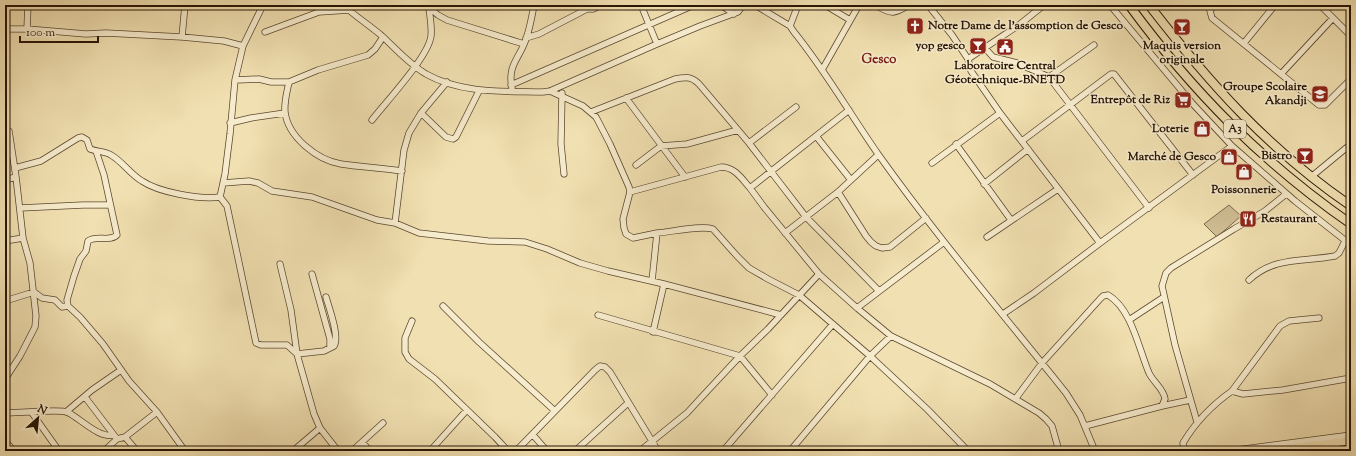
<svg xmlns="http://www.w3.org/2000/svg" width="1356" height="456" font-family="'Sorts Mill Goudy',serif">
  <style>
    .green { fill: #cfbd94; stroke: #7b694c }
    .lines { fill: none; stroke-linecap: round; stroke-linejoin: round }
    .minor-casing { stroke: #5a4830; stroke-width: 7 }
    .major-casing { stroke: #271505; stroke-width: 8 }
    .highway-casing { stroke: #271505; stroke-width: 10 }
    .minor { stroke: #f6ebcc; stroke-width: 5.5 }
    .major { stroke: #f1e0b1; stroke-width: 7 }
    .highway { stroke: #f1e0b1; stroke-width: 8 }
    .labels { text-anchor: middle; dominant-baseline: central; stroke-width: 3; stroke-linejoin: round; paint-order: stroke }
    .shield { fill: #f6ebcc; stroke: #655541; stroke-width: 1 }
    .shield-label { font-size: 11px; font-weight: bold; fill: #271505 }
    .poi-label { font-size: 12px; font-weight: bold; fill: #271505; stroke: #f6ebcc; text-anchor: end }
    .neighbourhood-label { font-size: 13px; font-weight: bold; fill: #7a1f14; stroke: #f6ebcc }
  </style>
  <rect width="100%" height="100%" fill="#f1e0b1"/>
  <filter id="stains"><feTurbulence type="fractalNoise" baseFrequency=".005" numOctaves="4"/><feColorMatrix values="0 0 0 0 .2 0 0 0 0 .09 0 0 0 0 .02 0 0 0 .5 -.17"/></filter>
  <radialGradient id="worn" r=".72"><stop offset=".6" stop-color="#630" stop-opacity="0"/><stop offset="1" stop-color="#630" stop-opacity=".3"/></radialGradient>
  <path class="green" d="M1229 205 1241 216 1217 237 1204 224Z"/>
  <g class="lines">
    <defs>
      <path id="minor" d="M343 5C355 16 369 25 382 36 396 49 409 64 426 74 462 94 504 91 543 92L550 91 657 44 700 26 738 12 743 5
        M426 5 438 15 447 20 524 44
        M641 5 657 44
        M721 5 734 14
        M755 5 790 26
        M798 5 790 26 794 32C825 70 850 114 878 154 937 237 1003 314 1066 393L1080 415 1095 451
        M825 5 850 20
        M875 5C891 14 893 15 909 5
        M928 5 952 35 968 59 971 71 1000 113 1100 243
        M1110 5 1192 103 1232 146 1295 201 1351 245
        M1214 5 1210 11 1212 18 1319 105H1325L1351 79
        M1320 5 1351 36
        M5 29H27L86 34 106 33 182 37 224 41 243 46
        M27 29 28 5
        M265 32 319 12 349 10 356 5
        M182 37 185 5
        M526 38 539 34 587 9H593L601 5
        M1244 43 1275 5
        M985 48 993 57 1017 63 1049 77 1149 208
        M968 59 1019 25 1044 5
        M822 70 859 5
        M1281 74 1333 18
        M1049 77 1094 45
        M235 80 259 79 271 82H289L318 70 368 55 375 49 383 37
        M289 82C287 92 284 102 285 112 288 137 317 160 341 164 361 167 382 168 402 171
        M511 85 694 5
        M512 88C507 65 520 58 526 39 530 28 532 16 534 5
        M550 91 583 106 596 117 610 144 629 187 630 192 623 219 624 228 626 234 633 238 657 233 652 281
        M562 93 561 144 564 174
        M626 98 685 177
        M591 112 675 79C685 77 691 76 699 84L749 143 806 217 879 291
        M421 113 446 137 453 139 456 137 479 91
        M372 120C386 102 429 56 431 36 432 27 430 17 429 8
        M230 123 251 118 285 113
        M5 128 9 131 16 177 23 238 30 263 36 316 35 327 20 356 5 379
        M816 136 851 180
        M1022 141 1111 74H1114L1193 175
        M749 143 796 107
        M956 144 1011 220
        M932 163 1000 113
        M636 165 661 146 687 144 738 130
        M15 168 41 161 78 138 82 137 87 140 90 149C97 152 105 151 111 155 123 162 130 174 142 181 158 192 200 200 220 197
        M1311 177 1351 144
        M5 180 16 177
        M223 183 249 181 258 183 272 191 312 197 377 220 395 223 419 233 488 241 525 242 547 249 580 263 608 271 664 284 781 315
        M984 184 1028 149
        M750 188 764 207 819 274 857 308 891 336 990 384 1039 413 1046 419 1052 426 1059 451
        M630 192 721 167C735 167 742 179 750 188L849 110
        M838 192 866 236 871 242 876 246 882 248 890 247 926 218
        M220 197 227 206 256 343 261 345H287L297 354 324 351 334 346C340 337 329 308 326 297
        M220 197 225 174 230 134 235 80 243 46 263 5
        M20 208 83 205H110
        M395 223 404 150 409 133 421 113 447 82
        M657 233C671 232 701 225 713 229L737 256 749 268 768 279 799 295 870 356 927 409 968 451
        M785 233 838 192 878 155
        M987 237 1058 189
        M5 241 23 238
        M280 264 291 310 297 354 314 414 320 428 338 451
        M312 274 330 339V348
        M1249 280C1274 256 1304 262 1335 256L1339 253 1345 241
        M5 301 34 292 42 298 55 300 62 307 68 306 80 317 103 344 129 381 157 412 185 451
        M68 306 67 300 74 276 80 259 86 251 88 241C96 235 111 242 117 235L104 175 96 151
        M443 306 479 342 555 411
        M857 308 944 242
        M1003 314 1034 293 1100 243 1232 146
        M598 315 740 356 772 395
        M1129 320 1164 297
        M412 321 405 338V352L409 359 435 379 495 437 508 451
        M653 332 664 284
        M1232 391 1243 394 1283 390 1351 378
        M85 397 117 439 125 437 137 451
        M1016 398 1042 363 1100 299 1103 296 1108 295C1132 309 1139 350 1149 373 1154 383 1164 389 1165 399L1162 406 1085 426
        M1162 406 1190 400
        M66 412 92 390 121 370
        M5 413C16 413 60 409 67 412 80 418 99 439 114 435
        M32 413 59 451
        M1197 422 1175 345 1162 286 1166 273 1171 268 1234 229 1265 211 1286 194
        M533 435 547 451
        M125 437 157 412
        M5 441 14 451
        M362 442 370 451
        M104 451 117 439
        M293 451 320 428
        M352 451 383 423
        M430 451 466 411
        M516 451 595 370 600 366 605 367 610 372 658 451
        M575 451 628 403
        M640 451 687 413 698 401 740 356 768 329 819 274
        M723 451 833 324
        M790 451 870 356 891 336
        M1184 451 1183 443C1195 423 1212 405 1232 391L1280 326 1289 321 1319 318
        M1229 451 1351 435"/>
      <path id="major" d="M1263 451 1351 441
        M1336 451 1351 449"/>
      <path id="highway" d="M1129 5C1193 92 1262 162 1351 224
        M1149 5C1210 84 1268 149 1351 206"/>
    </defs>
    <use href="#minor" class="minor-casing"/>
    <use href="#major" class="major-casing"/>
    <use href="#highway" class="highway-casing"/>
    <use href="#minor" class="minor"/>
    <use href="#major" class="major"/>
    <use href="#highway" class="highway"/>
  </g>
  <defs>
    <symbol id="church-square" viewBox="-11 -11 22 22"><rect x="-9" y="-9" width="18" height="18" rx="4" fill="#8f2418" stroke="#f6ebcc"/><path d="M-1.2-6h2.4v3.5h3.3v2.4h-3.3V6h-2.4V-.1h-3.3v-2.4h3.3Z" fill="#fff"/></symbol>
    <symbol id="bar-square" viewBox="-11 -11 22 22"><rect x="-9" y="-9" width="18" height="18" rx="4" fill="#8f2418" stroke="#f6ebcc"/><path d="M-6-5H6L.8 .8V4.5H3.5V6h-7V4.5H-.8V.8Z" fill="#fff"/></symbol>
    <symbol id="civic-square" viewBox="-11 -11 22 22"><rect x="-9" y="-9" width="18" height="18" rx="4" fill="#8f2418" stroke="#f6ebcc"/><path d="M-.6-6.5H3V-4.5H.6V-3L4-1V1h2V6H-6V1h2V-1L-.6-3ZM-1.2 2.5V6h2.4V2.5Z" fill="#fff"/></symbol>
    <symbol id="school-square" viewBox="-11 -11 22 22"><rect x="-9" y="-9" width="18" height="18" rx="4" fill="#8f2418" stroke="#f6ebcc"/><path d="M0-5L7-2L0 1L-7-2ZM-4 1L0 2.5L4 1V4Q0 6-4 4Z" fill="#fff"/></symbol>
    <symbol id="supermarket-square" viewBox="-11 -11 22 22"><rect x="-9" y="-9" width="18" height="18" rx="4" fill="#8f2418" stroke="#f6ebcc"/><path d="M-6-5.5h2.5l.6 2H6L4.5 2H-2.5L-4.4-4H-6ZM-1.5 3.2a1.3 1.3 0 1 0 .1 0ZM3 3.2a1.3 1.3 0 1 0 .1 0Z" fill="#fff"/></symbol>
    <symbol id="shop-square" viewBox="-11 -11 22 22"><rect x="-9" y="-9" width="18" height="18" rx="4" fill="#8f2418" stroke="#f6ebcc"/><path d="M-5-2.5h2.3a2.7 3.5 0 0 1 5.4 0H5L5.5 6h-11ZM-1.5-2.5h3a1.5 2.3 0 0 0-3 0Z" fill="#fff"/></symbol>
    <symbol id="restaurant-square" viewBox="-11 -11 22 22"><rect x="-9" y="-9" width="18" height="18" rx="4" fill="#8f2418" stroke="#f6ebcc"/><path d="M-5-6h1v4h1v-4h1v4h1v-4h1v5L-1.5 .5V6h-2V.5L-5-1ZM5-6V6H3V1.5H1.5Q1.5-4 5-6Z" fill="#fff"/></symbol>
  </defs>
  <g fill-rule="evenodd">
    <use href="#church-square" x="905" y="16" width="20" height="20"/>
    <use href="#bar-square" x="1172" y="17" width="20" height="20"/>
    <use href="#bar-square" x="968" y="36" width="20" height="20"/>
    <use href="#civic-square" x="995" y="37" width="20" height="20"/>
    <use href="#school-square" x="1310" y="84" width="20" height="20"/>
    <use href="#supermarket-square" x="1173" y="90" width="20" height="20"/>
    <use href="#shop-square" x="1192" y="119" width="20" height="20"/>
    <use href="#bar-square" x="1295" y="146" width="20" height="20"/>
    <use href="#shop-square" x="1219" y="147" width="20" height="20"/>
    <use href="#shop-square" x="1234" y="162" width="20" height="20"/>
    <use href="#restaurant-square" x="1238" y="209" width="20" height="20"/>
  </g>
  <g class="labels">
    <rect class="shield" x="1224" y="120" width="22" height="18" rx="3"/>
    <g class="shield-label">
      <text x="1235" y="129">A3</text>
    </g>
    <g class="poi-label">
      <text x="928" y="26" text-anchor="start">Notre Dame de l’assomption de Gesco</text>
      <text x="965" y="46">yop gesco</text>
      <text x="1182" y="46" text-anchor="middle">Maquis version<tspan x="1182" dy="14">originale</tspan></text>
      <text x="1005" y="66" text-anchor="middle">Laboratoire Central<tspan x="1005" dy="14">Géotechnique-BNETD</tspan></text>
      <text x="1307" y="87">Groupe Scolaire<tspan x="1307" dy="14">Akandji</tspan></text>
      <text x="1170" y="100">Entrepôt de Riz</text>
      <text x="1189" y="129">Loterie</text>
      <text x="1292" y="156">Bistro</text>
      <text x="1216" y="157">Marché de Gesco</text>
      <text x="1244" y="190" text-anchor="middle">Poissonnerie</text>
      <text x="1261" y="219" text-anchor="start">Restaurant</text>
    </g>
    <g class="neighbourhood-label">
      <text x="879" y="60">Gesco</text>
    </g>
  </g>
  <rect width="1356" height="456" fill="none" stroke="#f1e0b1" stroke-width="20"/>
  <rect x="6" y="6" width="1344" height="444" fill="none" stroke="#271505" stroke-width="2"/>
  <rect x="10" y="10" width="1336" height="436" fill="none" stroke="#271505"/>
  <g transform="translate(38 418) rotate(27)" stroke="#f6ebcc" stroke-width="3" paint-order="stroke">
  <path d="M0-3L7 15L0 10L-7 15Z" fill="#271505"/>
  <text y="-6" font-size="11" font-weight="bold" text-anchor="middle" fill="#271505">N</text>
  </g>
  <path d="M20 36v6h78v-6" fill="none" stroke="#271505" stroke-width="2"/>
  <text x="26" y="36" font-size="12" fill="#271505" stroke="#f6ebcc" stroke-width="3" paint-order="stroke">100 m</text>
  <rect width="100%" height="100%" filter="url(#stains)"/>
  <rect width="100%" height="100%" fill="url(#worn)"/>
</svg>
